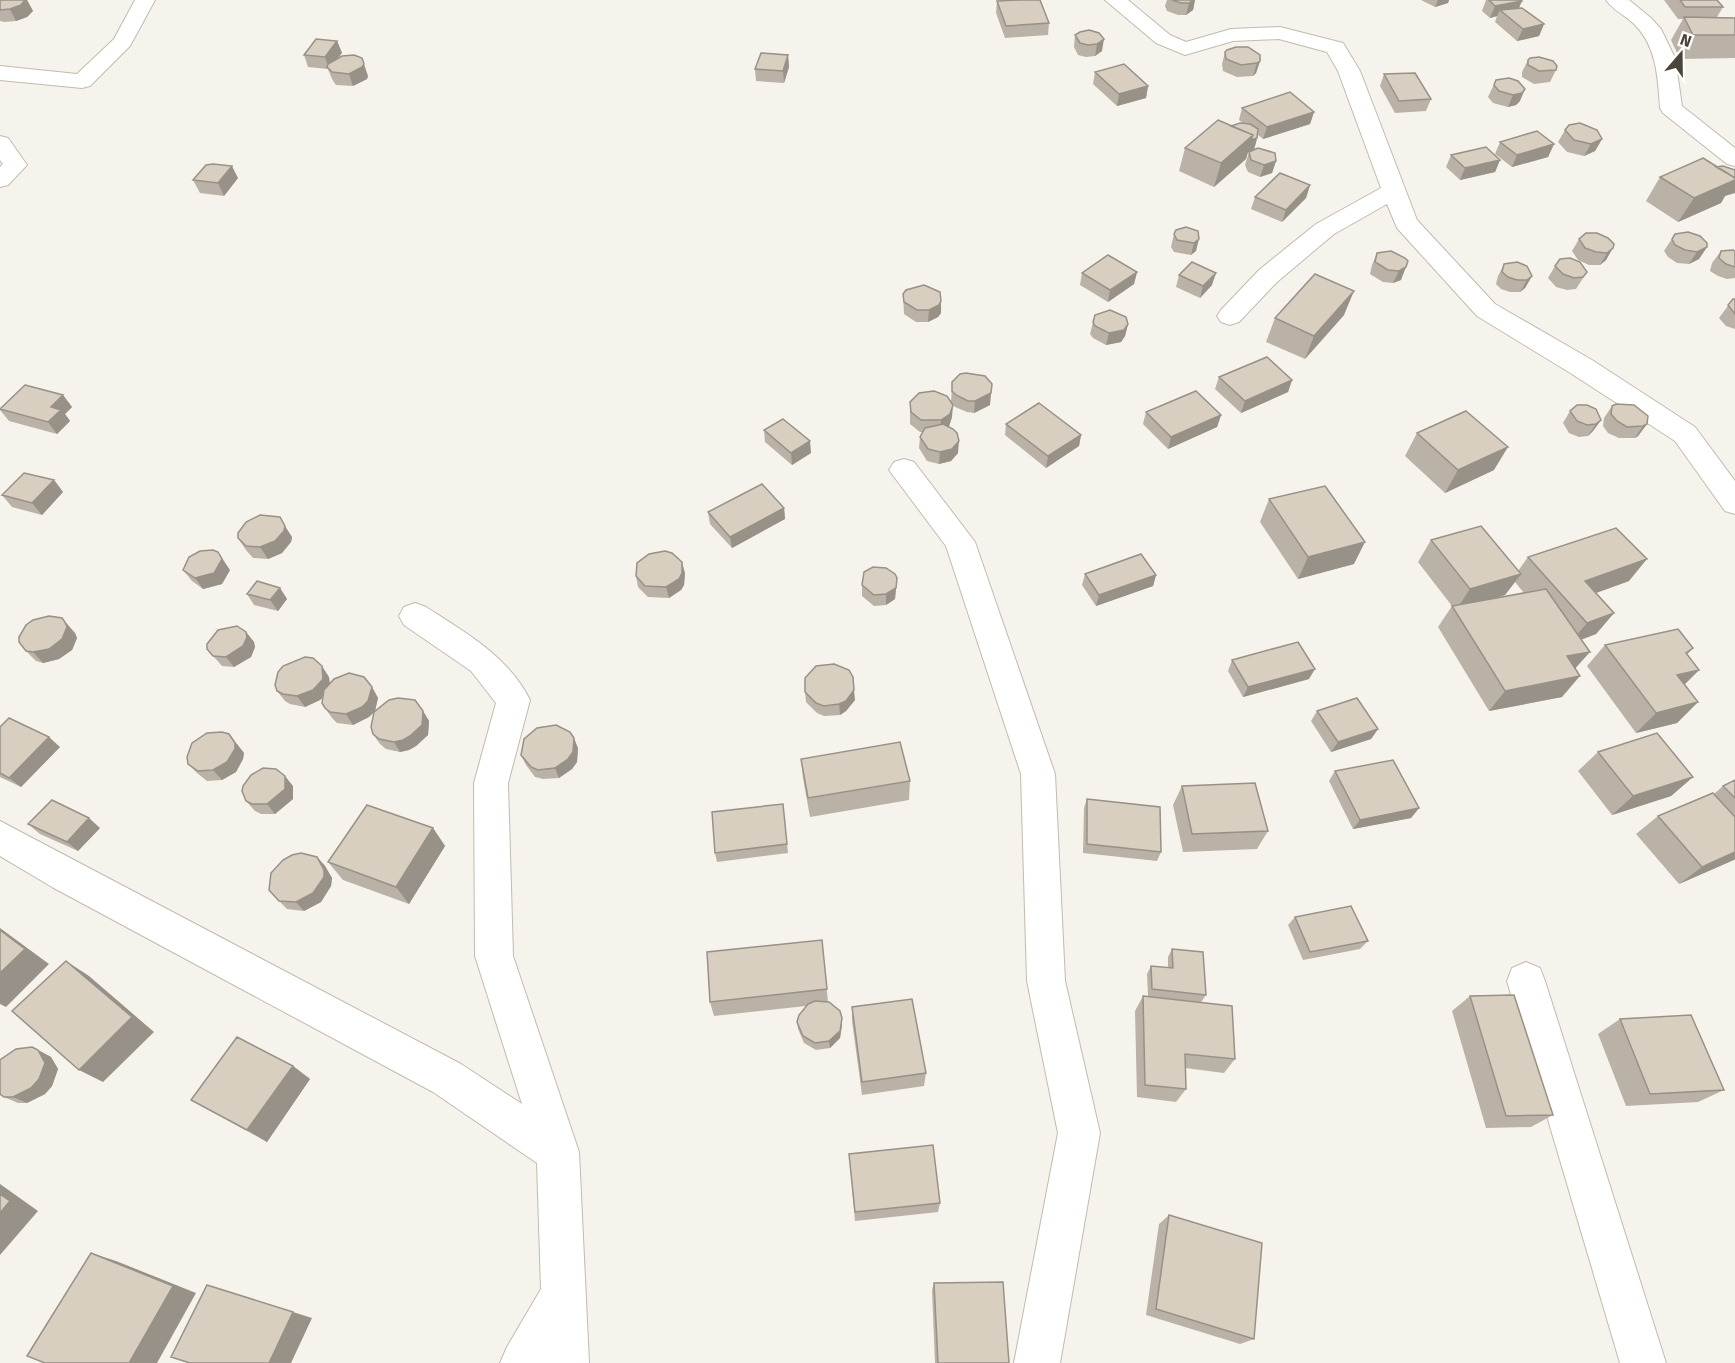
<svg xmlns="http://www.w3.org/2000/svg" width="1735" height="1363" font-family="'Fira Sans',sans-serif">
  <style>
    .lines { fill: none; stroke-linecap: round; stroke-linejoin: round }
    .minor-casing { stroke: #c2bbae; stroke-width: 2 }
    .minor { fill: #fff; fill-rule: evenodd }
    .wall { fill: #bab2a6; fill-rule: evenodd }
    .shaded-wall { fill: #979187 }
    .building { fill: #d8cfc1; stroke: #979187; stroke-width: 1.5 }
  </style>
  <rect width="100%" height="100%" fill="#f6f3ec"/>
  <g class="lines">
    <defs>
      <path id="minor" d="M135 0H155L130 46 90 86 82 88 0 80V66L77 74 114 39Z
        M1105 0H1128L1170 35 1186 42 1231 29 1280 27 1343 43 1360 71 1417 220 1495 304 1592 360 1695 427 1735 481V514L1725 511 1675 441 1572 374 1477 316 1397 228 1387 204 1334 234 1277 282 1239 322 1230 325 1221 322 1217 316 1221 310 1259 270 1316 224 1381 188 1338 71 1327 52 1279 39 1233 41 1185 55 1156 43Z
        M1606 0H1629L1651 18 1661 29 1675 58 1682 106 1735 148V166L1727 164 1663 113 1660 108C1658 79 1657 46 1634 24 1626 16 1613 10 1606 0Z
        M0 136 8 138 27 165 8 185 0 187V167L3 164 0 160Z
        M904 459 914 462 975 542 1055 774 1065 981 1100 1133 1060 1363H1014L1058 1133 1027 981 1021 774 946 546 889 470 894 462Z
        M415 603 426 607C466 633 508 656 530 700L508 783 513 956 579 1152 589 1363H500L507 1347 541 1289 537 1163 433 1092 52 887 0 856V821L461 1064 522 1104 475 956 474 783 496 703 471 671 404 625 399 616 404 607Z
        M1526 962 1540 968 1545 981 1666 1363H1620L1507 981 1512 968Z"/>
    </defs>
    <use href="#minor" class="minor-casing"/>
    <use href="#minor" class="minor"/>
  </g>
  <path class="wall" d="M0 0H27L33 11 27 17 16 21 4 22 0 21Z
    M1167 0H1195L1193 10 1186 15H1178L1167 11 1165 6Z
    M1421 0H1449L1448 3 1435 7Z
    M1486 0H1521L1519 8 1544 24 1539 36 1517 41 1495 22 1497 16 1490 18 1482 11Z
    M1664 0H1717L1723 7 1717 17 1735 18V58L1680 59 1671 40 1683 19H1678Z
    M997 1 1049 23 1048 35 1005 38 996 13Z
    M1089 30 1102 51 1095 56 1086 57 1078 55 1074 47 1075 35Z
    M337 41 342 53 337 59 368 76 367 79 353 86 336 85 332 79 328 69 308 67 304 55Z
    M1225 52 1260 61 1256 73 1253 76 1237 77 1223 71 1222 64Z
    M788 55 789 67 784 83 756 81 755 69Z
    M1528 60 1556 70 1550 82 1534 84 1522 77V72Z
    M1095 72 1148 86 1146 98 1117 106 1093 84Z
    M1384 74 1431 99 1426 111 1395 113 1380 86Z
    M1509 78 1520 101 1516 105 1508 107 1493 103 1488 97 1496 80Z
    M1242 108 1314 112 1310 124 1263 139 1258 135 1254 150 1248 152 1246 159 1214 187 1179 171 1185 148 1231 126 1243 123 1239 120Z
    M1565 130 1602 139 1595 151 1584 156 1567 152 1558 142Z
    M1500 142 1554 144 1548 157 1512 167 1495 154Z
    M1249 152 1276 161 1272 173 1260 177 1248 172 1245 165Z
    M1451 155 1500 160 1495 172 1460 180 1446 167Z
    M1660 177 1725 196 1721 203 1678 222 1646 201Z
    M238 178 224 196 200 193 193 180Z
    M1310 185 1306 198 1282 222 1251 209 1255 197Z
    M1198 231 1196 251 1191 255 1174 252 1171 247 1174 234Z
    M1675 234 1707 247 1699 259 1689 264 1677 263 1668 257 1664 251Z
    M1579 239 1614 244 1606 260 1600 265H1589L1578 260 1572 251Z
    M1721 251H1735V278L1727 279 1718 276 1710 271 1712 263Z
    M1377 253 1405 258 1401 280 1393 283 1383 282 1370 274 1372 265Z
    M1504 264 1532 276 1525 288 1520 292H1510L1501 289 1496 284 1498 276Z
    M1555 266 1587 272 1576 289 1567 290 1556 287 1548 278Z
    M1137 272 1134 284 1108 302 1080 285 1082 273Z
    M1179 275 1212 285 1200 298 1176 287Z
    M903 294 941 301V313L938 317 928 322H916L904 314Z
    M1733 299H1735V329L1726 326 1719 318Z
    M1344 315 1305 359 1266 342 1275 318Z
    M1093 322 1128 324 1125 336 1121 342 1106 345 1093 338 1090 334Z
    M1219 377 1292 380 1288 392 1241 413 1215 389Z
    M952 382 990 405 974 413 967 412 955 407 951 403Z
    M63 395 72 407 65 414 70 421 57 434 9 421 0 410Z
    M910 402 952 417 949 427 958 453 951 461 939 464 927 461 919 448 920 437 923 432H920L910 424Z
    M1612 406 1647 424 1638 436 1635 438H1619L1608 433 1603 426 1604 418Z
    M1570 411 1601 420 1593 431 1588 436 1579 437 1569 433 1563 423Z
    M1146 412 1221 415 1217 427 1168 449 1143 424Z
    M1006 424 1081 435 1079 446 1046 468 1005 435Z
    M764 430 811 453 792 465 765 442Z
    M1417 433 1494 470 1445 493 1405 456Z
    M54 480 63 492 42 515 12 507 2 495Z
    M1269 499 1354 564 1298 579 1260 522Z
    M784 508 785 519 732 548 710 524 708 512Z
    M292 537 291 542 282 553 268 559 253 558 246 550 238 538Z
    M1431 540 1518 571 1528 557 1629 581 1596 593 1614 613 1596 634 1581 640 1575 668 1562 697 1489 711 1438 627 1452 606 1418 562ZM1515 582 1524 593 1498 597 1505 595Z
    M183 570H230L222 584 203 589 192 581Z
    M685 573 684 585 681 590 669 598 648 597 638 587 636 576Z
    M1085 574 1156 575 1153 586 1096 606 1082 585Z
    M897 578 895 599 886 605 874 606 862 596V585Z
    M280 588 287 599 278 611 254 605 247 594Z
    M246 632 254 642 255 647 251 657 234 667 222 666 207 649Z
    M75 633 77 638 72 650 59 659 43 663 36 661 26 651Z
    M1605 645 1693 648 1687 655 1699 670 1685 684 1698 702 1677 723 1636 733 1587 666Z
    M1232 660 1309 679 1243 697 1228 671Z
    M329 677 330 684 372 687 378 698 375 711 369 717 353 725 337 723 332 718 325 708 323 698 320 700 305 707 290 704 285 701 277 691Z
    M805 692 855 700 846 711 840 715 824 716 817 713 806 702Z
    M423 711 429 721 428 735 416 746 409 750 400 752 386 749 380 744 373 734Z
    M1317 711 1378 729 1371 739 1331 752 1311 721Z
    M0 727 60 747 21 787 0 777Z
    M237 744 244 753 243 759 236 772 222 780 207 781 197 773 188 764Z
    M578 748 577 762 572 769 559 778 543 779 535 777 526 765 521 755Z
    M1598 752 1693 777 1671 796 1612 815 1578 771Z
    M801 759 910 781 909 800 810 817 803 778Z
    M1335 771 1419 808 1411 818 1353 829 1329 781Z
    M1735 780V859L1679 884 1636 834 1658 816 1714 794 1723 786Z
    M293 786V799L275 814H261L255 811 246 801Z
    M1182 786 1268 831 1257 849 1183 852 1173 805Z
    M1087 799 1161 852 1157 861 1083 853 1084 808Z
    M783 804 788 853 717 862 715 853Z
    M28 824 100 828 78 851 40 834Z
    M433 828 445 846 409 904 343 880 328 862Z
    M317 857 325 866 332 878 331 886 321 902 304 911 287 909 279 901Z
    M1295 917 1368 941 1360 949 1303 960 1288 925Z
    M822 940 828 1002 842 1018V1025L840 1038 830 1048 816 1050 804 1043 798 1029 797 1022 806 1006 714 1016 710 1002Z
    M1172 949 1206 995 1201 1002 1152 997 1235 1059 1224 1073 1185 1068 1186 1089 1176 1102 1137 1097 1135 1011 1143 996 1148 997 1147 974 1151 966 1168 968V957Z
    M1470 996 1553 1115 1531 1127 1486 1128 1452 1011Z
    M852 1007 926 1073 924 1086 862 1095 852 1021Z
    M1620 1019 1724 1090 1698 1102 1626 1106 1598 1034Z
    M38 1050 51 1057 58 1069 52 1086 45 1094 27 1103H18L4 1097Z
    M293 1066 310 1079 267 1142 191 1100Z
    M850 1164 940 1203 938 1212 855 1221Z
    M1169 1215 1254 1339 1240 1344 1146 1315 1159 1224Z
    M934 1283 1009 1363H935L932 1290Z"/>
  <path class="shaded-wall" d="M25 0H27L33 11 27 17 16 21 10 9Z
    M1193 0H1195L1193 10 1186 15 1189 3Z
    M1438 0H1449L1448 3 1435 7Z
    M1522 1 1517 13 1500 10 1497 16 1490 18 1495 6Z
    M1544 24 1539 36 1517 41 1523 29Z
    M1104 39 1102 51 1095 56 1097 44Z
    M337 41 342 53 329 69 325 57Z
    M788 55 789 67 784 83 783 71Z
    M1260 61 1256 73 1253 76 1257 63Z
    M364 64 368 76 367 79 353 86 349 74Z
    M1148 86 1146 98 1117 106 1119 94Z
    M1525 89 1520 101 1516 105 1508 107 1513 95Z
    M1314 112 1310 124 1263 139 1267 127Z
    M1253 135 1257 138 1254 150 1248 152 1246 159 1214 187 1221 163Z
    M1602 139 1595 151 1584 156 1591 144Z
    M1554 144 1548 157 1512 167 1517 155Z
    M1500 160 1495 172 1460 180 1465 168Z
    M1276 161 1272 173 1260 177 1264 165Z
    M232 166 238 178 224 196 218 183Z
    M1735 180V193L1725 196 1721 203 1678 222 1694 198Z
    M1310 185 1306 198 1282 222 1286 210Z
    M1199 239 1196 251 1191 255 1194 243Z
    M1707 247 1699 259 1689 264 1697 252Z
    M1613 248 1606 260 1600 265 1607 253Z
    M1406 267 1401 280 1393 283 1399 271Z
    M1137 272 1134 284 1108 302 1110 290Z
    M1216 273 1212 285 1200 298 1203 286Z
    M1532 276 1525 288 1520 292 1527 280Z
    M1354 291 1344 315 1305 359 1314 336Z
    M941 301V313L938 317 928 322 929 310Z
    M1128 324 1125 336 1121 342 1106 345 1109 333Z
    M1292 380 1288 392 1241 413 1245 401Z
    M992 384 990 405 974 413 975 401Z
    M63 395 72 407 65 414 70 421 57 434 48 422 51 407Z
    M953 405 952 417 949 426 940 432 941 420Z
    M1221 415 1217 427 1168 449 1171 437Z
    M1601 420 1593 431 1588 436 1596 424Z
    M1647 424 1638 436 1635 438 1643 426Z
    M1081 435 1079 446 1046 468 1048 456Z
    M810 441 811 453 792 465 791 453Z
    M959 441 958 453 951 461 939 464 940 452Z
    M1508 447 1494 470 1445 493 1458 470Z
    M54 480 63 492 42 515 32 503Z
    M784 508 785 519 732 548 730 537Z
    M285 526 292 537 291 542 282 553 268 559 260 547Z
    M1365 542 1354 564 1298 579 1308 557Z
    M218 552 230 570 222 584 203 589 195 578Z
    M1647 559 1629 581 1568 603 1585 581Z
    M682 562 685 573 684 585 681 590 669 598 666 587Z
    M1521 574 1505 595 1456 610 1470 589Z
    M1156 575 1153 586 1096 606 1099 595Z
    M897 578 895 599 886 605V594Z
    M280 588 287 599 278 611 270 600Z
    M1614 613 1596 634 1569 644 1587 623Z
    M62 618 75 633 77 638 72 650 59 659 43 663 33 652Z
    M246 632 254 642 255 647 251 657 234 667 226 657Z
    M1590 652 1572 672 1567 656Z
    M322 666 329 677 330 689 320 700 305 707 297 696Z
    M1315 669 1309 679 1243 697 1248 687Z
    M1699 670 1678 691 1677 675Z
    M1580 676 1562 697 1489 711 1505 691Z
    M372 687 378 698 375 711 369 717 353 725 346 714Z
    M854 690 855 700 846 711 840 715 839 704Z
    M1698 702 1677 723 1636 733 1656 713Z
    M423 711 429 721 428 735 416 746 409 750 400 752 394 742Z
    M1378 729 1371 739 1331 752 1338 742Z
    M229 734 244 753 243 759 236 772 222 780 213 770Z
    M49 737 60 747 21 787 9 778Z
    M574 738 578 748 577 762 572 769 559 778 555 768Z
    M285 776 293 786V799L275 814 267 804Z
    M1693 777 1671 796 1612 815 1633 796Z
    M1419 808 1411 818 1353 829 1360 820Z
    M89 818 100 828 78 851 67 842Z
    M433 828 445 846 409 904 396 887Z
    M1735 852V859L1734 860 1679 884 1702 867Z
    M317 857 325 866 332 878 331 886 321 902 304 911 296 902Z
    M0 928 49 964 6 1007 0 1004Z
    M66 961 89 976 154 1032 103 1082 79 1070Z
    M842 1018V1025L840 1038 830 1048 829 1041Z
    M38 1050 51 1057 58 1069 52 1086 45 1094 27 1103 13 1097Z
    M293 1066 310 1079 267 1142 247 1130Z
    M0 1184 38 1211 0 1255Z
    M91 1253 116 1261 196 1293 157 1363H129Z
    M293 1312 312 1318 291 1363H269Z"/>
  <path class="building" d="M0 0H25L21 5 10 9 0 10Z
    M1020 0H1040L1049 23 1006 26 997 1Z
    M1172 0H1193L1189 3H1181Z
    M1489 0H1521L1522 1 1495 6Z
    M1680 0H1717L1723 7H1685Z
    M1522 8 1544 24 1523 29 1500 10Z
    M1684 17 1735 18V35H1693Z
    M1089 30 1099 33 1104 39 1097 44 1088 45 1080 43 1075 35 1080 32Z
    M316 39 337 41 325 57 304 55Z
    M1236 47H1248L1260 55V61L1257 63 1241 65 1226 59 1225 52 1227 50Z
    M761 53 788 55 783 71 755 69Z
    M354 55 362 58 364 64 362 67 349 74 332 72 327 67 328 64 342 56Z
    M1539 57 1553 61 1557 66 1556 70 1539 71 1528 65V60L1530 58Z
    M1124 64 1148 86 1119 94 1095 72Z
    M1415 73 1431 99 1399 101 1384 74Z
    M1509 78 1518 81 1525 89 1522 93 1513 95 1499 91 1494 85 1496 80Z
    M1290 92 1314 112 1267 127 1242 108Z
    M1218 120 1253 135 1221 163 1185 148Z
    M1240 123 1250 124 1258 129 1257 138 1251 140 1253 135 1231 126Z
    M1580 123 1597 130 1602 139 1591 144 1574 140 1565 130 1569 125Z
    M1537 131 1554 144 1517 155 1500 142Z
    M1486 147 1500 160 1465 168 1451 155Z
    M1258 148 1275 153 1276 161 1264 165 1251 160 1249 152Z
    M1703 158 1735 178V180L1694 198 1660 177Z
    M213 164 232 166 218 183 193 180 206 165Z
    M1723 166 1735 170V178L1716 167Z
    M1280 173 1310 185 1286 210 1255 197Z
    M1186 227 1198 231 1199 239 1194 243 1177 240 1174 234 1176 230Z
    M1688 232 1700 236 1707 243V247L1697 252 1685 250 1675 245 1672 239 1675 234Z
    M1586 233H1597L1608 238 1614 244 1613 248 1607 253 1596 252 1585 248 1579 239Z
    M1733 250 1735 251V267L1726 264 1719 258 1721 251Z
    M1391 251 1405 258 1408 261 1406 267 1399 271 1388 270 1375 262 1377 253Z
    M1108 255 1137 272 1110 290 1082 273Z
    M1570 258 1580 262 1587 272 1583 277 1574 278 1563 274 1555 266 1560 259Z
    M1192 262 1216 273 1203 286 1179 275Z
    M1517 262 1527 266 1532 276 1527 280H1517L1508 277 1502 272 1504 264Z
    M1315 274 1354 291 1314 336 1275 318Z
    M924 285 940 292 941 301 939 305 929 310H917L904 302 903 294 906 290Z
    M1733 299H1735V314L1728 305Z
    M1110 310 1126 317 1128 324 1124 330 1109 333 1095 326 1093 322 1095 315Z
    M1267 357 1292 380 1245 401 1219 377Z
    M966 373 985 376 992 384 991 393 975 401H968L956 395 952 391V382L960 374Z
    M25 385 63 395 51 407 61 410 48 422 0 409Z
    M934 391 947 396 953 405 950 414 941 420H921L911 412 910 402 919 393 926 392Z
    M1196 391 1221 415 1171 437 1146 412Z
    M1039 403 1081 435 1048 456 1006 424Z
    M1616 404 1634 405 1648 416 1647 424 1643 426 1627 427 1617 421 1611 414 1612 406Z
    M1577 405H1587L1596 409 1601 420 1596 424 1587 425 1577 421 1570 411Z
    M1466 411 1508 447 1458 470 1417 433Z
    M783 419 810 441 791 453 764 430Z
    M943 424 953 429 957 433 959 441 952 449 940 452 928 449 920 437 925 428Z
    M24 473 54 480 32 503 2 495Z
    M762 484 784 508 730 537 708 512Z
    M1325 486 1365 542 1308 557 1269 499Z
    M260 515 280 517 285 526 284 531 275 541 260 547 246 546 238 538V533L246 522Z
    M1481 526 1521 574 1470 589 1431 540Z
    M1616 528 1647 559 1585 581 1614 613 1587 623 1528 557Z
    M213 550 218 552 222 559 214 573 195 578 183 570 189 557 200 551Z
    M665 551 672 553 682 562V573L679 579 666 587 645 586 636 576 637 563 649 554Z
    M1141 554 1156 575 1099 595 1085 574Z
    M873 567 886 568 895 574 897 578 896 588 886 594 874 595 862 585 864 572Z
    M257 581 280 588 270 600 247 594Z
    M1546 589 1590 652 1567 656 1580 676 1505 691 1452 606Z
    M49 616 62 618 65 622 67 627 62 639 49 649 33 652 26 651 19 642V637L26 625 33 620Z
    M237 626 246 632 247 637 243 646 226 657 213 656 207 649V644L218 630Z
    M1678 629 1693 648 1686 653 1699 670 1677 675 1698 702 1656 713 1605 645Z
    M1298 642 1315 669 1248 687 1232 660Z
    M305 657 313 658 322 666 323 679 313 690 297 696 283 694 277 691 275 685 278 672 283 666Z
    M834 664 849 670 853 677 854 690 846 701 839 704 824 706 816 703 805 692V678L816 666Z
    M349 673 364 677 372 687 368 701 362 707 346 714 330 712 325 708 322 703 324 690 334 679Z
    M398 698 415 700 423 711 422 725 410 736 403 740 394 742 379 739 373 734 371 727 374 712 389 700Z
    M1357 698 1378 729 1338 742 1317 711Z
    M9 718 49 737 9 778 0 773V727Z
    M556 725 570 732 574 738 573 752 568 759 555 768 538 770 531 767 521 755 524 739 537 728Z
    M222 732 229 734 235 743V749L227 762 213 770 198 771 188 764 187 757 192 743 207 733Z
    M1657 733 1693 777 1633 796 1598 752Z
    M900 742 910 781 808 798 801 759Z
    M1393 760 1419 808 1360 820 1335 771Z
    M263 768 276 769 285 776V789L267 804H252L246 801 242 791 243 786 251 775Z
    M1735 780V798L1723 786Z
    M1255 783 1268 831 1192 834 1182 786Z
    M1713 793 1735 817V852L1702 867 1658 816Z
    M1087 799 1160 807 1161 852 1087 844Z
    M52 800 89 818 67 842 28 824Z
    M783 804 787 844 715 853 712 812Z
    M367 805 433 828 396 887 328 862Z
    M301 853 317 857 324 870V877L313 893 296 902 279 901 269 890 271 873 283 860 292 855Z
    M1351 906 1368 941 1310 952 1295 917Z
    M0 930 25 949 0 973Z
    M822 940 827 989 710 1002 707 952Z
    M1172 949 1203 952 1206 995 1152 989 1151 966 1173 968Z
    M66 961 132 1017 79 1070 12 1011Z
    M1514 995 1553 1115 1506 1116 1470 996Z
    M1143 996 1232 1006 1235 1059 1185 1054 1186 1089 1145 1085Z
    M912 999 926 1073 862 1082 852 1007Z
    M815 1001 829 1002 840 1011 842 1018 840 1031 829 1041 815 1043 803 1036 797 1022 799 1015 808 1004Z
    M1691 1015 1724 1090 1650 1094 1620 1019Z
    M237 1037 293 1066 247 1130 191 1100Z
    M32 1047 38 1050 45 1063 39 1079 31 1088 13 1097H4L0 1094V1060L16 1049Z
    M933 1145 940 1203 855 1212 849 1154Z
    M0 1194 10 1201 0 1213Z
    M1169 1215 1262 1243 1254 1339 1156 1309Z
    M91 1253 173 1286 129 1363H45L27 1356Z
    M1003 1282 1009 1363H938L934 1283Z
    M207 1285 293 1312 269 1363H190L171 1357Z"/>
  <g transform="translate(1681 54) rotate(20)" stroke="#ffffff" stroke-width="4.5" paint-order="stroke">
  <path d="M0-4.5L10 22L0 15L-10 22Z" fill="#4b4439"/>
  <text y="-9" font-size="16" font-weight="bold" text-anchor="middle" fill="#4b4439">N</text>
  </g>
</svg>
